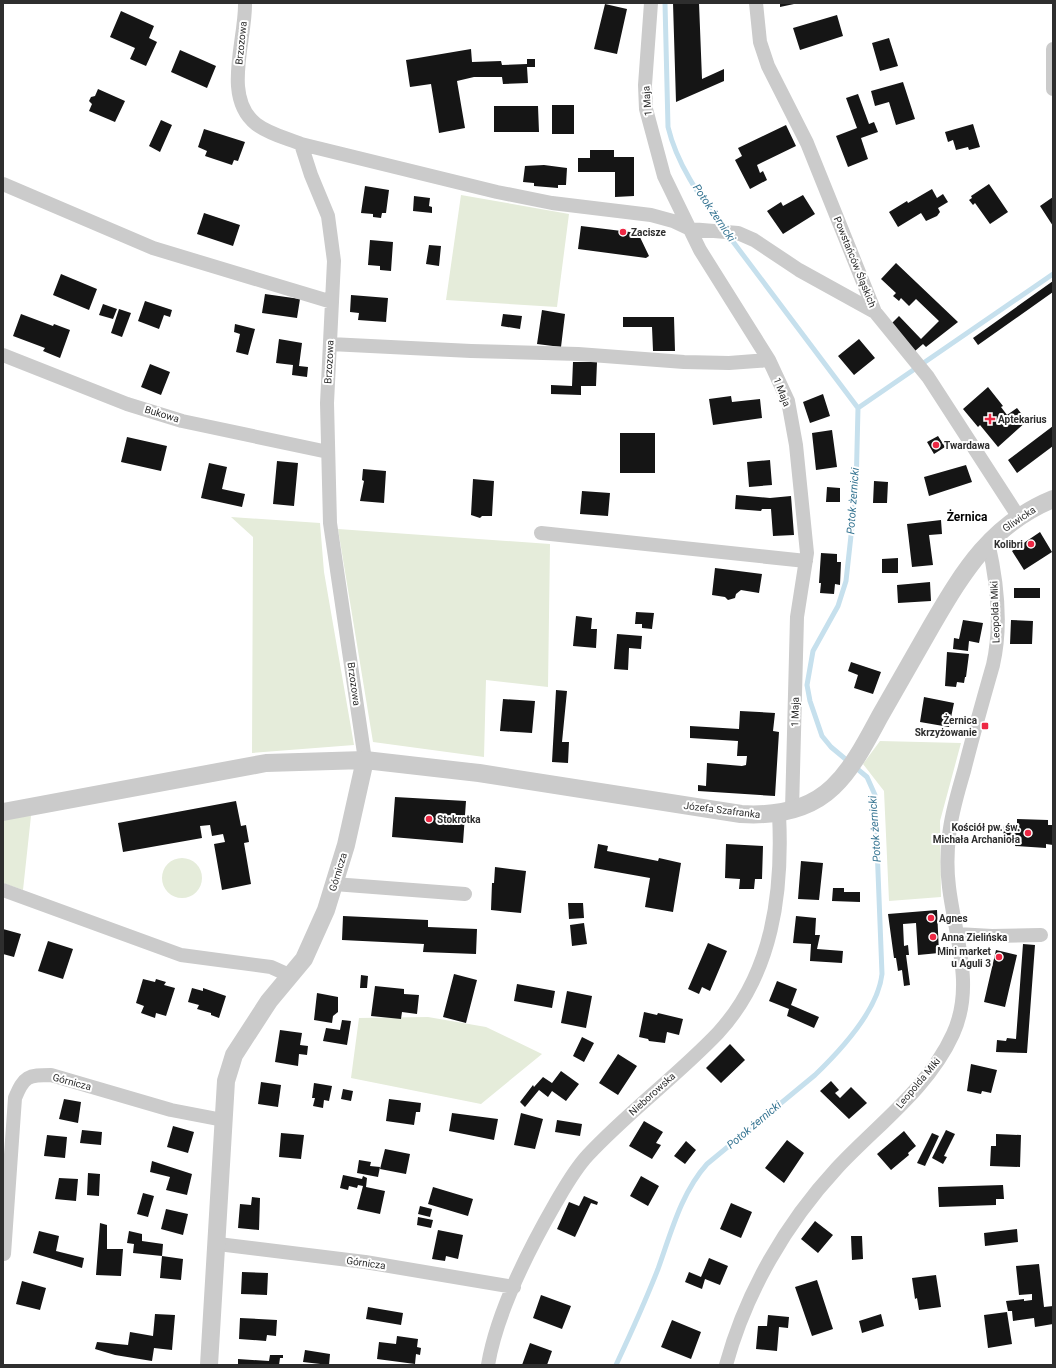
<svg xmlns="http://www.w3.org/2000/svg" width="1056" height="1368" font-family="Roboto,sans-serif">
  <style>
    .green { fill: #e5ecda }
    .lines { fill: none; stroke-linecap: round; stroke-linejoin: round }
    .stream { stroke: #c6e0ed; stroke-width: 5 }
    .building { fill: #151515 }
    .minor { stroke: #cbcbcb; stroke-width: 14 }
    .tertiary { stroke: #cbcbcb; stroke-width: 18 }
    .poi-dot { fill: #ed2844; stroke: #fff; stroke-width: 1.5 }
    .labels { text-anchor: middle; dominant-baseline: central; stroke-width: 4; stroke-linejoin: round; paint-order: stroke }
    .street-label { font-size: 10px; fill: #2e2e2e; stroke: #fff }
    .poi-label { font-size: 10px; font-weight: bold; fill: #2e2e2e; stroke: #fff; text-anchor: start }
    .water-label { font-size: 11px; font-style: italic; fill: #387693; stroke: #fff }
    .quarter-label { font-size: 12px; font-weight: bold; fill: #000; stroke: #fff }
  </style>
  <rect width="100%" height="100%" fill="#fff"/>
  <path class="green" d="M461 195 569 214 557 307 446 300Z
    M231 517 320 523 324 572 354 745 252 753 253 537Z
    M338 529 550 544 548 687 486 680 484 757 373 742Z
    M880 741 961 743 940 821 941 897 889 901 884 791 863 764Z
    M31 816 23 890 3 883V817Z
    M162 878a20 20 0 1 1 40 0a20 20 0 1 1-40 0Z
    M428 1017 486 1027 542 1054 481 1104 351 1078 359 1018Z"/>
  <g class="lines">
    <path class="stream" d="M665 3 668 127C677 165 701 198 723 229
      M858 408 1053 274
      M616 1365C631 1333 645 1302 658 1269 671 1233 681 1193 707 1164L815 1075C841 1050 878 1010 882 974L875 795 867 777 831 747 822 736 810 701 807 685 813 651 838 606 846 581 856 490 858 408 728 235"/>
  </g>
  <path class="building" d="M673 3H699L702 79 724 69V81L676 102Z
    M780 3H794V4L780 7Z
    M605 4 627 9 617 54 594 49Z
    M121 11 154 26 149 38 157 42 146 66 130 59 135 48 110 37Z
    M837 15 843 36 800 50 793 28Z
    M889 38 898 66 880 71 872 43Z
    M471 49 472 62 501 61 502 65 527 64V59H535V67H527L528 83 503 84 502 77H474L457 81 465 128 439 133 431 84 410 87 406 60Z
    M180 50 216 66 207 88 171 72Z
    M903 82 915 119 896 125 889 102 875 106 871 91Z
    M98 89 125 101 115 122 89 111 92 104 89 101 91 97 95 96Z
    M858 94 869 124 874 122 878 132 861 138 868 159 848 167 836 136 857 128 846 98Z
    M552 105H574V134H552Z
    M494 106H538L539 132H494Z
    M161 120 172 125 160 152 149 146Z
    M973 124 980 147 969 150 968 147 956 150 953 140 948 142 945 132Z
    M786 125 796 146 757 165 760 173 763 171 767 180 750 189 735 160 742 156 738 148Z
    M204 129 245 142 238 161 234 160 232 165 205 156 207 151 198 147Z
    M590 150H614V157H634V196L615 197V172H578V158H590Z
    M544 165 567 168 566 185H558V188L534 186V183L523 182 525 166Z
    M989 184 1008 212 990 224 975 203 973 205 969 200 972 198 971 196Z
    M365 186 389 190 386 213H382L381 218 373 217V214L361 213Z
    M932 189 937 198 943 194 948 202 938 208 940 212 937 216 926 221 921 213 898 227 889 212 907 201 908 203Z
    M803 195 815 214 783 234 767 211 781 202 783 206Z
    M414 196 430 198 429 206 432 207V213L413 211Z
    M1053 197V226L1040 206Z
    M204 213 240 225 233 246 197 234Z
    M581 226 638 233 649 256 646 258 578 249Z
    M370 240 393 242 391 271 380 270V266L368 265Z
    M429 245 441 246 439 266 426 264Z
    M896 263 958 322 926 347 923 344 915 351 892 323 899 316 921 339 939 321 916 299 909 306 901 298 899 301 893 296 896 293 881 279Z
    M61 274 97 289 89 310 53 295Z
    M1053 281V292L978 345 973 338Z
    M265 294 300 299 297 318 262 313Z
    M351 295 388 298 386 322 358 320 359 313 350 312Z
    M145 301 172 310 170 317 164 315 159 329 138 321Z
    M103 304 117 309 113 319 99 315Z
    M119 309 131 313 122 337 111 333Z
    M542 310 565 314 561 347 537 344Z
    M21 314 53 326 54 324 70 330 60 358 43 351 45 348 13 336Z
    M503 314 522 316 520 329 501 326Z
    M623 317H674L675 351H653L652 327H623Z
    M235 324 255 329 248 355 236 352 240 334 234 332Z
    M279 339 302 343 299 366 308 367 307 377 292 375 293 365 276 363Z
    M859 339 875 358 854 375 838 356Z
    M573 362H597L596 386H581V395L551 394V385L572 386Z
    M150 364 170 372 161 395 141 387Z
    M988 387 1003 406 1001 407 1007 415 1017 408 1027 421 998 447 980 425 978 427 963 409Z
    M823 394 830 416 810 423 803 402Z
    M731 396 732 402 760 399 762 418 713 425 709 399Z
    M1053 426V446L1017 473 1008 460Z
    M832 430 837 467 816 470 812 433Z
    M620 433H655V473H620Z
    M938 436 945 447 934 454 927 442Z
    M127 437 167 446 161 471 121 462Z
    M770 460 772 485 749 487 747 462Z
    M277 461 298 463 294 506 273 504Z
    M209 463 227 467 222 489 245 494 242 507 201 498Z
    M966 465 972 482 929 496 924 477Z
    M363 469 386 471 384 503 360 501 364 481 362 480Z
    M473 479 494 481 492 516H482L480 518 471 515Z
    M874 481 888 482 887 503H873Z
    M827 487 840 488V502H826Z
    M582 491 610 493 608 516 580 514Z
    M736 495 770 498 791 496 794 535 773 536 771 509H762L761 511 735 509Z
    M941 520 942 534 929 535 933 565 912 567 907 524Z
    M1040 532 1052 552 1024 570 1012 551Z
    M821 553 837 554V562H841L840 585 835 584 834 594 820 593 821 583H819Z
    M898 558V573H882V559Z
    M715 568 762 574 759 593 741 590 736 594 735 598 728 600 725 597 712 595Z
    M930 582 931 601 898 603 897 585Z
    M1014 588H1040V598H1014Z
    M636 612 654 613 652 629 642 628V624H635Z
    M576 616 592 618 591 629H597L596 648 573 646Z
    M963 620 983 623 979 643 969 641 968 651 953 649 954 638 959 639Z
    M1011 620 1033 621 1032 644H1010Z
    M617 634 642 636 641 649 629 648 628 670 614 669Z
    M947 652 969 654 966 677H965L964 683 957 682 956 687 945 686Z
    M851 662 881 672 873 694 854 688 858 675 848 671Z
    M556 690 567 691 562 742H569L568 763 552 762Z
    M924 697 954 703 949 727 920 722Z
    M503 699 535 701 532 733 500 731Z
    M740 711 775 713 773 731 779 732 775 796 698 791V785L706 786 707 763 742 766 746 765 747 756H737L738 741 690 738V726L739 729Z
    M395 797 466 801 463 843 392 837Z
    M236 801 241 826 246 825 249 842 244 843 251 884 222 890 214 844 225 842 223 834 212 836 210 825 200 826 202 838 123 852 118 823Z
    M1017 819 1048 820V825H1053V845L1046 844V848L1015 846 1016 840H1003L1004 825H1017Z
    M598 844 608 846 607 851 658 861 659 858 681 863 673 912 645 907 650 878 594 868Z
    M726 844 763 846 762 879H755L754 889H739L740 879 725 878Z
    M801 861 823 863 819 900 798 899Z
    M495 867 526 871 521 913 491 910 492 883H494Z
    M833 888H844V892H860V902L832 901Z
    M568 903H583L584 918 569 919Z
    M937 910 939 953 918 955 916 923 903 924 904 946 908 945 909 955H906L910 985 904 986 902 970 898 971 896 958H894L888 914Z
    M343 916 428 920V927L477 929 476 954 423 952 424 944 342 940Z
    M796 916 816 918 815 935H820L817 949 843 951 842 963 810 961 811 944 793 943Z
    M584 923 587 944 572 946 570 925Z
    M3 929 21 934 14 957 3 954Z
    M48 941 73 949 63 979 38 971Z
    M708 943 727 951 710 991 702 987 699 994 688 989Z
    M1023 944 1035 945 1027 1053 996 1052 997 1040 1006 1041 1007 1038 1016 1039Z
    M996 950 1017 955 1005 1007 984 1002Z
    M454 974 477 980 466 1023 443 1017Z
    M361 975 368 976 367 988H360Z
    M143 979 155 982 156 979 166 982 164 985 175 988 166 1016 156 1013 155 1018 141 1013 144 1006 136 1003Z
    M777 981 797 989 791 1005 819 1017 814 1028 787 1016 789 1009 769 1001Z
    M517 984 555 991 552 1008 514 1001Z
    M375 986 404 989V994L419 995 417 1014 402 1012 401 1019 371 1016Z
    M192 988 203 991V988L226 996 219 1018 211 1015V1013L197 1009 199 1005 188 1002Z
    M567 991 592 996 586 1028 561 1023Z
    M317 993 338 997V1012L333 1016 332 1023 314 1020Z
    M644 1012 657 1015 658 1013 683 1019 679 1035 667 1032 665 1043 649 1041 648 1039 639 1037Z
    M342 1020 351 1021 347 1045 323 1041 326 1028 340 1030Z
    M280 1030 302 1033 300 1045 308 1046 307 1055 299 1054 298 1066 275 1062Z
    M582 1037 594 1043 584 1062 573 1056Z
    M730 1044 745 1060 721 1083 706 1068Z
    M618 1054 637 1066 618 1095 599 1083Z
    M971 1064 997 1070 991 1093 982 1091 981 1094 967 1091Z
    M561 1071 579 1084 566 1101 552 1091 548 1097 539 1090 525 1107 520 1102 533 1085 534 1087 543 1077 552 1083Z
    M831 1081 839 1090 835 1093 840 1098 851 1087 867 1103 849 1119 820 1091Z
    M261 1082 281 1085 278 1107 258 1104Z
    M314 1083 332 1086 329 1101 324 1100 323 1108 313 1106 315 1098H312Z
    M343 1089 353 1091 351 1101 341 1099Z
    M64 1099 81 1102 78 1123 59 1119Z
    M389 1099 421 1103 420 1112H416L414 1125 386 1121Z
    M452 1113 498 1119 494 1140 449 1131Z
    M521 1113 543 1119 535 1149 514 1145Z
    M557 1120 582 1124 580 1136 555 1132Z
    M644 1121 663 1132 656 1143 661 1145 652 1159 629 1146Z
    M173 1126 194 1132 188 1153 167 1147Z
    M82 1130 102 1132 101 1145 80 1143Z
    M946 1130 955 1134 944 1156 947 1157 943 1164 932 1158Z
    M904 1131 916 1146 908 1153 909 1155 891 1170 877 1154Z
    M281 1133 304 1135 301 1159 279 1157Z
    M932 1133 939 1136 925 1166 917 1163Z
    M996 1134 1021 1135 1020 1167 990 1166 991 1146H996Z
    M47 1135 67 1137 65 1158 44 1156Z
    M787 1140 804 1153 784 1183 765 1168Z
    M686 1141 696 1150 685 1164 674 1156Z
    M385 1149 410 1154 406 1174 380 1169Z
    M359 1160 371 1162 370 1166 380 1167 378 1177 357 1173Z
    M152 1161 192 1174 187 1195 166 1190 170 1177 150 1172Z
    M88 1173 100 1174 99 1196 87 1195Z
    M343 1175 362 1179 363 1176 367 1178 366 1187 385 1191 380 1214 357 1209 363 1186 358 1185 357 1188 349 1186 348 1190 340 1188Z
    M641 1176 659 1186 648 1206 630 1196Z
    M59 1178 78 1179 76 1201 55 1199Z
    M1003 1185 1004 1199H996V1205L939 1207 938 1187Z
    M433 1187 473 1199 468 1216 428 1204Z
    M143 1193 154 1196 148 1217 137 1214Z
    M584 1196 598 1202 597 1205 591 1203 575 1237 557 1229 569 1202 579 1206Z
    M252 1197 260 1198 259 1230 238 1228 240 1204 251 1205Z
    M731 1203 752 1212 741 1238 720 1229Z
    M420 1206 432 1209 430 1217 418 1214Z
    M166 1209 188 1214 183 1235 161 1229Z
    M418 1217 433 1220 431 1228 417 1225Z
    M815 1221 833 1235 818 1253 801 1239Z
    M100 1223 107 1225V1249H123L121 1276 96 1275Z
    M1017 1229 1018 1242 985 1246 984 1233Z
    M438 1230 463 1235 458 1259 446 1256 445 1261 432 1259Z
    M39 1231 59 1236 56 1251 84 1258 82 1268 33 1253Z
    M129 1231 142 1234V1241L163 1244 162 1256 133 1253 134 1244 127 1243Z
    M851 1236H862L863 1259 852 1260Z
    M162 1256 183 1259 181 1280 160 1278Z
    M709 1258 728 1266 720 1285 705 1279 702 1289 685 1282 689 1272 701 1277Z
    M1039 1264 1044 1307 1053 1306V1324L1035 1327 1034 1318 1013 1321 1012 1311H1008L1006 1301 1024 1299V1301L1032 1300V1294L1019 1295 1016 1266Z
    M242 1272 268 1273 267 1295 241 1294Z
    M936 1275 941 1307 919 1310 917 1298 915 1299 912 1278Z
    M817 1280 833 1329 812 1336 795 1287Z
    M22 1281 46 1288 40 1310 16 1304Z
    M541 1295 571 1306 562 1329 533 1318Z
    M368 1307 403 1313 401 1325 366 1319Z
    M1007 1312 1012 1344 988 1348 984 1315Z
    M155 1314 175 1315 172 1350 154 1348 152 1361 115 1355 95 1349 97 1342 128 1345 130 1332 153 1336Z
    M881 1314 884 1326 862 1333 859 1321Z
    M768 1315 789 1317 788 1328 779 1327 777 1351 756 1349 758 1326H767Z
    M240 1318 277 1320 276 1336 267 1335 266 1341 239 1339Z
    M672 1320 701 1332 691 1359 661 1347Z
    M397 1336 418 1339 417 1347 421 1348 420 1355 416 1354 415 1364 377 1359 379 1342 396 1344Z
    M530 1343 552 1351 547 1365H522Z
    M305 1350 330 1354 329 1365 303 1362Z
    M270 1355H283V1358H280L279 1365H238V1359L269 1361Z"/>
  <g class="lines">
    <path class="minor" d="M245 3C246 40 222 97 256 124 269 134 286 138 301 144L311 175 328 216 334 261 327 403 330 523 365 760
      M651 3 645 85 646 109 664 176 700 250 769 360 788 401 796 445 807 553 797 617 792 810
      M756 3 760 42 768 66 807 143 875 312 928 377 1018 516
      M1053 49V89
      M301 144 497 192 552 203 651 215 673 221 690 229 738 233 754 240 799 270 875 312
      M3 184 153 248 332 302
      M330 344 471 351 578 354 684 362 729 363 769 360
      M3 355 127 404 182 421 328 452
      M541 533 806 561
      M334 884 465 894
      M3 890 181 955 271 967 291 976
      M957 934 992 936 1041 935
      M218 1244 365 1262 514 1287
      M4 1254 15 1098C24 1076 28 1075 51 1075L171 1110 223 1120
      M488 1365C497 1311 528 1251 555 1204 565 1187 574 1170 588 1155 628 1112 677 1076 718 1033 773 973 783 892 779 814
      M726 1365C746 1292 786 1223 837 1168 877 1125 928 1089 953 1034 975 986 955 937 949 887 947 871 947 853 949 836 951 814 958 792 964 771 973 735 983 700 993 665 1002 626 997 581 988 542"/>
    <path class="tertiary" d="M3 812 266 763 365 760 479 773 741 814C774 816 808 811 833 787 853 768 867 740 880 716 897 686 915 655 932 625 964 570 992 524 1053 499
      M209 1365 226 1081 234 1055 269 1001 304 959 326 910 346 845 365 760"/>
  </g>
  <g class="poi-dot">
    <circle cx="623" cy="232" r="4"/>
    <path d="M988 413h4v4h4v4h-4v4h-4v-4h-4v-4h4z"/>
    <circle cx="936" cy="445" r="4"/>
    <circle cx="1031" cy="544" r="4"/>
    <rect x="981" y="722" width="8" height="8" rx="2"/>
    <circle cx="429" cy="819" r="4"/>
    <circle cx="1028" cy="833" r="4"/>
    <circle cx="931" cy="918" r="4"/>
    <circle cx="933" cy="937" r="4"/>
    <circle cx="999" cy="957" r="4"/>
  </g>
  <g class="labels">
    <g class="street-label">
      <text transform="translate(241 43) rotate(-84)">Brzozowa</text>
      <text transform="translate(647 101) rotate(-95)">1 Maja</text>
      <text transform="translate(855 262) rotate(68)">Powstańców Śląskich</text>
      <text transform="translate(329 362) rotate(-87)">Brzozowa</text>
      <text transform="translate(782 392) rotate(69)">1 Maja</text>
      <text transform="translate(162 414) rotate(17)">Bukowa</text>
      <text transform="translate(1019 519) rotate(-34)">Gliwicka</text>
      <text transform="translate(995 612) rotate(-92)">Leopolda Miki</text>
      <text transform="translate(354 684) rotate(82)">Brzozowa</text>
      <text transform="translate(795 712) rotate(-89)">1 Maja</text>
      <text transform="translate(722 810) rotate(7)">Józefa Szafranka</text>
      <text transform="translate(338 872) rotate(-73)">Górnicza</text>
      <text transform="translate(72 1082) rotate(15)">Górnicza</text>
      <text transform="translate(918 1083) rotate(-50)">Leopolda Miki</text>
      <text transform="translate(652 1094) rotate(-42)">Nieborowska</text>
      <text transform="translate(366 1263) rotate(8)">Górnicza</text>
    </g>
    <g class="poi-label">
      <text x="631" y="232">Zacisze</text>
      <text x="998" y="419">Aptekarius</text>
      <text x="944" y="445">Twardawa</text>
      <text x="1023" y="544" text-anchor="end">Kolibri</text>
      <text x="977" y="720" text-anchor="end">Żernica<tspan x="977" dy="12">Skrzyżowanie</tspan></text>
      <text x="437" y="819">Stokrotka</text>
      <text x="1020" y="827" text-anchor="end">Kościół pw. św.<tspan x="1020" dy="12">Michała Archanioła</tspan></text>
      <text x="939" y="918">Agnes</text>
      <text x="941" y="937">Anna Zielińska</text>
      <text x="991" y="951" text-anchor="end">Mini market<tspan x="991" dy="12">u Aguli 3</tspan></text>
    </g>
    <g class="water-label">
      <text transform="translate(714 213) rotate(56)">Potok żernicki</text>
      <text transform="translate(853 501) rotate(-86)">Potok żernicki</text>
      <text transform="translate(875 829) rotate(-94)">Potok żernicki</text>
      <text transform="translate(754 1125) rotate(-40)">Potok żernicki</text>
    </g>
    <g class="quarter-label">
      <text x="967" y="517">Żernica</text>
    </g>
  </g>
  <rect width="1056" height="1368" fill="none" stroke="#2e2e2e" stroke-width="8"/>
</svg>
